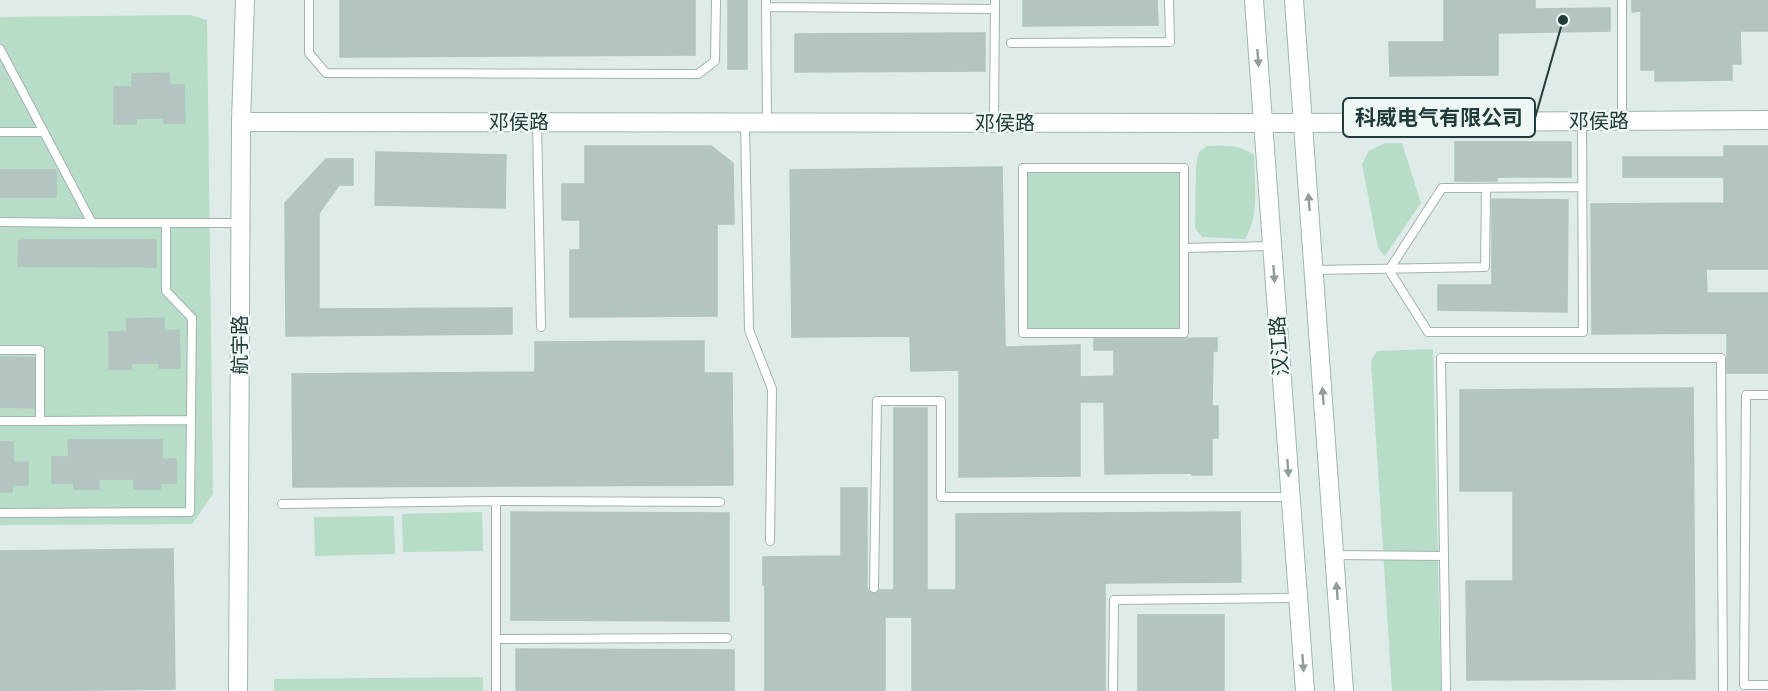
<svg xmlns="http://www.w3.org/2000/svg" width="1768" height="691" font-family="Poppins,'Noto Sans SC',sans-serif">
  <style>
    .green { fill: #b7dcc8 }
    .building { fill: #b4c5c1; stroke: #b1c4c0; stroke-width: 1.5 }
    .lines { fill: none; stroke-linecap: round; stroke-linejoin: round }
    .lane-casing { stroke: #a2b3b0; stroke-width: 10 }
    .secondary-casing { stroke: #9eb6b2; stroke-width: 20 }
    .lane { stroke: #fff; stroke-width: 8 }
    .secondary { stroke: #fff; stroke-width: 18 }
    .oneway { fill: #909d9c }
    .labels { text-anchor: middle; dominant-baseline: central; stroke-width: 5; stroke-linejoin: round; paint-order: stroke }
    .street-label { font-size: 20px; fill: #203b39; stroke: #eff7f5 }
    .leader { fill: none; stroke: #203b39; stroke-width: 2 }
    .callout-dot { fill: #203b39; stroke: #eff7f5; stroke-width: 2 }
    .callout { fill: #eff7f5; stroke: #203b39; stroke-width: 2 }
    .callout-label { font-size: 21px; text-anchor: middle; font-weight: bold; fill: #203b39 }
  </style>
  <rect width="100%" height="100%" fill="#dfebe8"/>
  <path class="green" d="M190 15 207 20 213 494 192 524 0 525V17Z
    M1385 143H1402L1421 203 1385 256 1378 248 1362 164 1369 151Z
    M1207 146C1225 146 1238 144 1254 155 1254 182 1260 216 1245 239L1202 237 1195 228 1196 165 1199 152Z
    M1023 168H1184V333H1023Z
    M1433 349 1441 691H1392L1371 361 1377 351Z
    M482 512 483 551 403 552 402 514Z
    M394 516 395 554 315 556 314 517Z
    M483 677V691H274V679Z"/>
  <path class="building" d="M340 0H695V55L340 57Z
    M728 0H747V69H728Z
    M1023 0H1157L1158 25 1023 26Z
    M1444 0H1535V9L1610 8V31L1498 33V75L1390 76 1389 42H1444Z
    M1632 0H1768V31H1740L1741 64H1732V80L1655 81V70H1641V11L1632 12Z
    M985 33V71L795 72V34Z
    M169 73 170 85H184L185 123H164V118H136V124H114V87H132V74Z
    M1455 142H1571V177H1497V181H1455Z
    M585 146H711L733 163 734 224H717V316L570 317V250H580V220H562V184H585Z
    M1724 146H1768V269H1706L1707 293H1768V373H1727V333L1592 334 1591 204 1724 203V177H1623V157H1724Z
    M376 152 506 155 505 208 375 205Z
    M326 159H353V185H339L319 213V309L512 308V334L286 336 285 203Z
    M1002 167 1005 347 1080 345V377L1114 376V350H1094V339L1217 338V351H1213L1212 406H1218V438H1212V475H1192V473L1105 474 1104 402H1080V476L959 477V370L911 371 910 336 792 337 790 170Z
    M0 170H56V197H0Z
    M1492 199 1568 200 1567 312 1438 310V285H1492Z
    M19 240H156V267L18 266Z
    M164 318V331L179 330 180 368H159V363H131V369H109V332H127V319Z
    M704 341V373H732L733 485 293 487 292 374 535 372V342Z
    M0 357 34 358V408L0 407Z
    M1693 388 1695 679 1467 680 1466 581H1513V491H1460V390Z
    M894 408H927V590H956V514L1240 512 1241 582 1105 583V691H912V617H885V691H765V585H763V557L841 556V488H867V590L874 594 880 590H894Z
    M68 440H162V459H176V483H160V489H134V479H99V489H74V483H52V457H69Z
    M0 442H13V462H28V485H12V492H0Z
    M511 512 729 513V621L511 620Z
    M173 549 175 689 0 691V551Z
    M1138 615H1224V691H1138Z
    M516 649 734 650V691H516Z"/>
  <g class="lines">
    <defs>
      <path id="lane" d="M309 0V53L326 73 698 74 715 61 716 0
        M766 0 767 122
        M766 7 995 9
        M1011 43 1170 42 1169 0
        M0 49 92 223H241
        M1622 121V0
        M994 122 995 0
        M1582 122 1583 332H1428L1389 270 1442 188 1582 187
        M537 123 541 327
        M745 123 749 330 772 389 770 541
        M0 132H44
        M0 222 92 223
        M1184 248V333H1023V168H1184V248L1272 246
        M1314 270 1485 267 1486 188
        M0 350H40V421H0
        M1768 395H1746L1744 685H1768
        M40 421 191 420
        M282 504 496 501
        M0 513 190 512 192 318 166 291V223
        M1335 555 1444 556
        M874 588 877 401H941V497H1290
        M496 639 727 638
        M496 691V501L720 502
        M1113 691 1114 600 1298 598
        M1446 691 1441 358H1721L1723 691"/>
      <path id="secondary" d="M1254 0 1305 691
        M1294 0 1344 691
        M241 122 1303 123 1768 120
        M238 691 241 122 245 0"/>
    </defs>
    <use href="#lane" class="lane-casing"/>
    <use href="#secondary" class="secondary-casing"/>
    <use href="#lane" class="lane"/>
    <use href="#secondary" class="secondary"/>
  </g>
  <defs><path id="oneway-solid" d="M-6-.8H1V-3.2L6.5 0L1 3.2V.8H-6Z" transform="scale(1.5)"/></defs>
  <g class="oneway">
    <use href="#oneway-solid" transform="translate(1258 58) rotate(86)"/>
    <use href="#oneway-solid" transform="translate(1309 202) rotate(-94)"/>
    <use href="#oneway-solid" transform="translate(1274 274) rotate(86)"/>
    <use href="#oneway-solid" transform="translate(1323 396) rotate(-94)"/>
    <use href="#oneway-solid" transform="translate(1288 468) rotate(86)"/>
    <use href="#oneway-solid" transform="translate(1337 591) rotate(-94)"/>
    <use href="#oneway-solid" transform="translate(1303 663) rotate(86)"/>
  </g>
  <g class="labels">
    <g class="street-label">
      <text x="1599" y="121">邓侯路</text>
      <text x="519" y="122">邓侯路</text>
      <text x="1005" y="123">邓侯路</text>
      <text transform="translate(240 345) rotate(-90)">航宇路</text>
      <text transform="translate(1279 346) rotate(-94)">汉江路</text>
    </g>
  </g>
  <path class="leader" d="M1563 20L1535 118"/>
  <circle class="callout-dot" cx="1563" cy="20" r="6"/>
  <rect class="callout" x="1343" y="98" width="192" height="39" rx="6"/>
  <g class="callout-label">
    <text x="1439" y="125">科威电气有限公司</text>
  </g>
</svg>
